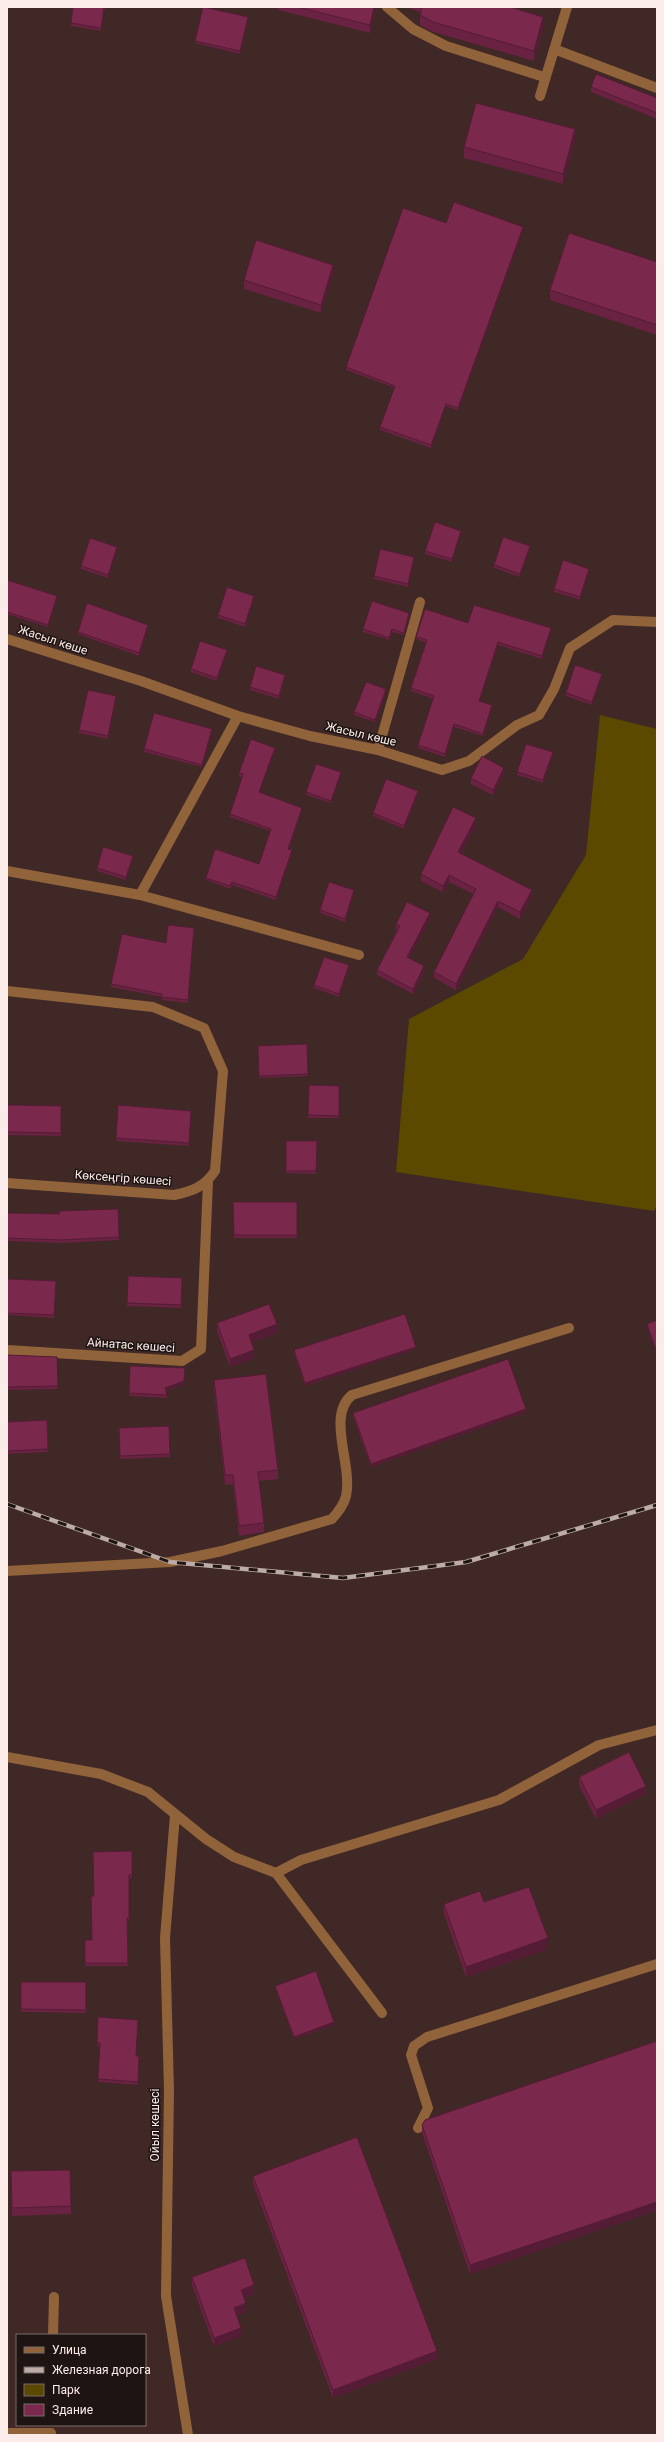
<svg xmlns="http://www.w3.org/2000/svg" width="664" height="2442" font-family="Roboto,sans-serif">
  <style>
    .green { fill: #5b4900 }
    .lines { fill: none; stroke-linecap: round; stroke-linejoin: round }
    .lane { stroke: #91633b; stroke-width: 10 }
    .street { stroke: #91633b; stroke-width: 10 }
    .rail-casing { stroke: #bdaba8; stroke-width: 4.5 }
    .rail { stroke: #1e1412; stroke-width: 3; stroke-dasharray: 9; stroke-linecap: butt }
    .wall { fill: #692241 }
    .shaded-wall { fill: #551c35 }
    .building { fill: #7a284c; stroke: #551c35 }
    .labels { text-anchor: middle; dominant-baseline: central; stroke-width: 3; stroke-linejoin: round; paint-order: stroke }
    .street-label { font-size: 12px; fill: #fcece9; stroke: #1e1412 }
  </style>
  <rect width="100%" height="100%" fill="#3f2825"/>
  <path class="green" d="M600 715 657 729V1205L654 1211 396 1172 409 1019 523 959 586 855Z"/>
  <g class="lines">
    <path class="lane" d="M387 7 413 29 446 46 544 77
      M554 49 657 88
      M540 96 567 7
      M7 1571 170 1562 222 1551 332 1519C338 1512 344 1505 346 1496 353 1465 326 1416 352 1395L569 1328
      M7 1757 101 1774 148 1792 206 1839 234 1857 276 1873 382 2013
      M276 1873 301 1860 499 1800 599 1745 657 1730
      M418 2128 428 2108 411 2055 414 2046 427 2037 657 1964"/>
    <path class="street" d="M7 639 141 681 238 716 310 736 378 750 442 770 469 761 517 725 539 715 554 689 570 648 613 620 657 622
      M378 750 420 602
      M7 871 140 895 359 955
      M140 895 238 716
      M7 991 153 1007 204 1028 223 1071 215 1171C204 1187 193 1191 174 1195L7 1183
      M7 1350 182 1361 201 1349 208 1181
      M175 1815 165 1938 169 2090 166 2296 188 2435
      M53 2335 54 2297
      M7 2433H51"/>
    <defs>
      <path id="rail" d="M7 1504 170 1562 343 1578 466 1562 657 1505"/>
    </defs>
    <use href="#rail" class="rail-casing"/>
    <use href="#rail" class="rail"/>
  </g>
  <path class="wall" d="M73 7H105L101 31 71 26Z
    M278 7H375V11L370 33 278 10Z
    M406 7H510L543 27 534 61 433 32 420 25V12Z
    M248 20 240 54 195 43V41Z
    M591 87 657 98V119L591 92Z
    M575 140 563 184 464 158V147Z
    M523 230 458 411 446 406 431 448 380 430V427L395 388 346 370V367Z
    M657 262V335L550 300V290Z
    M333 273 321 313 244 289V280Z
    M461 534 452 562 425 554V551Z
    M530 549 520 577 494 568V565Z
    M117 550 108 578 81 569V566Z
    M414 560 408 587 374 579V576Z
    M589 572 580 600 554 592V589Z
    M7 580 57 599 48 627 7 614Z
    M254 599 245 627 218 618V615Z
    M409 616 404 635 392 632 389 640 363 632V629Z
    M468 623 551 631 542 659 498 645 480 701 492 708 483 736 454 727 445 757 418 748V745L433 699 411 691V688L426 643 416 639V637Z
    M148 628 139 656 78 634V632Z
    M227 653 217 681 191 672V669Z
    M285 677 279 699 250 690V687Z
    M602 677 592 705 566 696V693Z
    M386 692 375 722 354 715V712Z
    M116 698 108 739 79 733V730Z
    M212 732 202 767 144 752V749Z
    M275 751 259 793 302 810 289 849 292 853 276 900 232 885 230 889 206 880V878L259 864 270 831 230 817V814L242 777 239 776V773Z
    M553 755 543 783 517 775V772Z
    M504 773 493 795 471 784V778Z
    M341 775 331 803 306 795V792Z
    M418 794 404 829 373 816V813Z
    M476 825 461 853 532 897 520 919 498 907 456 990 434 978V972L473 894 449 882 443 892 421 881V874Z
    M133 859 126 880 97 871V868Z
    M354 893 345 922 320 913V910Z
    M430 919 409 958 424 972 413 994 377 975V970L397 930 396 929V924Z
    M194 928 188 1003 162 1000V997L111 987V984L166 943Z
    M349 968 339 997 314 988V985Z
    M307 1044 308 1076 259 1078 258 1046Z
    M309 1085 339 1086V1118H308Z
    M7 1105 61 1106V1136L7 1135Z
    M118 1105 191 1111 189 1146 116 1141Z
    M286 1141H317L316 1174 286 1173Z
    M233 1202H297V1238H234Z
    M118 1209 119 1240 61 1243 7 1241V1213L60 1214Z
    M128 1276 182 1278 181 1308 127 1306Z
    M7 1279 56 1281 54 1318 7 1315Z
    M657 1320V1355L647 1326V1324Z
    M217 1323 277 1333 252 1342 254 1358 230 1367 217 1331Z
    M416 1349 305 1386 294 1353V1350Z
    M7 1355 57 1357 58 1389 7 1390Z
    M130 1366 184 1384 166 1391 167 1398 129 1396Z
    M214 1380 278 1470V1479L259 1481 264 1523V1532L239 1536 233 1484 225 1485 214 1390Z
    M526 1412 371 1467 353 1416V1413Z
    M47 1420 48 1452 7 1454V1422Z
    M169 1426 170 1457 120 1459 119 1428Z
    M579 1777 646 1794 596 1819 579 1785Z
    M132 1851V1878H129V1921H127L128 1966H85V1940H92L94 1896Z
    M444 1904 548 1949 466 1977 444 1914Z
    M21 1982H86V2013L21 2012Z
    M275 1986 334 2025 294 2039 275 1988Z
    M98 2017 136 2056H139L138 2085 98 2082 100 2046H97Z
    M657 2041V2210L470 2274 422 2133V2125Z
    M11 2171 71 2206V2214L12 2216Z
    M253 2176 437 2359 333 2398 253 2184Z
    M192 2277 254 2294 244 2297 246 2312 236 2315 241 2336 214 2346 192 2285Z"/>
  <path class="shaded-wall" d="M374 7H375V11L370 33V25Z
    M248 17V20L240 54V51Z
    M543 17V27L534 61V51Z
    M575 129V140L563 184V174Z
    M523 227V230L458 411V408Z
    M333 265V273L321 313V305Z
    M446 404V406L431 448V445Z
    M461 531V534L452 562V559Z
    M530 546V549L520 577V574Z
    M117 547V550L108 578V575Z
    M414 557V560L408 587V584Z
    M589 569V572L580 600V597Z
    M57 596V599L48 627V625Z
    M254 596V599L245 627V624Z
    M409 613V616L404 635V633Z
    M148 625V628L139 656V653Z
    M551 628V631L542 659V656Z
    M392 629V632L389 640V638Z
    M498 642V645L479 704V701Z
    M227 650V653L217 681V678Z
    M602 674V677L592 705V702Z
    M285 675V677L279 699V696Z
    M386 689V692L375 722V720Z
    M116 696V698L108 739V736Z
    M492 705V708L483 736V734Z
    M454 724V727L445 757V754Z
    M212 729V732L202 767V765Z
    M275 748V751L259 795V792Z
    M553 752V755L543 783V780Z
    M504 768V773L493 795V790Z
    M341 772V775L331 803V801Z
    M418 791V794L404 829V826Z
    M302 808V810L288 852V849Z
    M476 818V825L458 858V852Z
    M292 850V853L276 900V897Z
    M133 856V859L126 880V877Z
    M449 875V882L443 892V886Z
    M354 890V893L345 922V919Z
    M532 890V897L520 919V912Z
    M498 901V907L456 990V984Z
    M430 913V919L407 963V957Z
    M349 965V968L339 997V994Z
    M424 966V972L413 994V989Z
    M277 1324V1333L249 1343V1335Z
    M416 1347V1349L305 1386V1383Z
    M254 1350V1358L230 1367V1359Z
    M185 1368 184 1384 165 1391V1388Z
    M526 1409V1412L371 1467V1464Z
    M646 1786V1794L596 1819V1810Z
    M548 1938V1949L466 1977V1967Z
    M334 2022V2025L294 2039V2037Z
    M657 2202V2210L470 2274V2265Z
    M254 2285V2294L241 2298V2290Z
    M246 2303V2312L234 2316V2308Z
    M241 2328V2336L214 2346V2338Z
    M437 2351V2359L333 2398V2390Z"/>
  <path class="building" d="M73 7H104L101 28 71 23Z
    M203 7 248 17 240 51 195 41Z
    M298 7H374L370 25Z
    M422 7H510L543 17 534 51 433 22 420 15Z
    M596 74 657 98V113L591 87Z
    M476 103 575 129 563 174 464 147Z
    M454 202 523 227 458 408 446 404 431 445 380 427 395 386 346 367 403 208 446 223Z
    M569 233 657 262V325L550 290Z
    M256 240 333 265 321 305 244 280Z
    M435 522 461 531 452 559 425 551Z
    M503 537 530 546 520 574 494 565Z
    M90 538 117 547 108 575 81 566Z
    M380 549 414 557 408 584 374 576Z
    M563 560 589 569 580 597 554 589Z
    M7 580 57 596 48 625 7 612Z
    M227 587 254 596 245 624 218 615Z
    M372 601 409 613 404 633 392 629 389 638 363 629Z
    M87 603 148 625 139 653 78 632Z
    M474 605 551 628 542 656 498 642 479 701 492 705 483 734 454 724 445 754 418 745 434 696 411 688 427 640 416 637 425 609 468 623Z
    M200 641 227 650 217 678 191 669Z
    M575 665 602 674 592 702 566 693Z
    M256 666 285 675 279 696 250 687Z
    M366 682 386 689 375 720 354 712Z
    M88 690 116 696 108 736 79 730Z
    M154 713 212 729 202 765 144 749Z
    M251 739 275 748 259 792 302 808 288 849 292 850 276 897 232 882 230 886 206 878 215 849 259 864 271 829 230 814 243 774 239 773Z
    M526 744 553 752 543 780 517 772Z
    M482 756 504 768 493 790 471 778Z
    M316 764 341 772 331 801 306 792Z
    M386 779 418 791 404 826 373 813Z
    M453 807 476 818 458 852 532 890 520 912 498 901 456 984 434 972 476 889 449 875 443 886 421 874Z
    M103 847 133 856 126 877 97 868Z
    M329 882 354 890 345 919 320 910Z
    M407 902 430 913 407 957 424 966 413 989 377 970 400 926 396 924Z
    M168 925 194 928 188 1000 162 997V994L111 984 122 934 166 943Z
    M324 957 349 965 339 994 314 985Z
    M307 1044 308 1074 259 1076 258 1046Z
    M309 1085 339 1086V1116L308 1115Z
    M7 1105 61 1106V1133L7 1132Z
    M118 1105 191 1111 189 1143 116 1138Z
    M286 1141H317L316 1171H286Z
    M233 1202H297V1235H234Z
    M118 1209 119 1237 61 1240 7 1238V1213L60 1214 59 1211Z
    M128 1276 182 1278 181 1305 127 1303Z
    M7 1279 56 1281 54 1315 7 1313Z
    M269 1304 277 1324 249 1335 254 1350 230 1359 217 1323Z
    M405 1314 416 1347 305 1383 294 1350Z
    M657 1320V1352L647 1324Z
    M7 1355 57 1357 58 1386 7 1387Z
    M508 1359 526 1409 371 1464 353 1413Z
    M130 1366 185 1368 184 1381 165 1388 167 1395 129 1393Z
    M266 1374 278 1470 258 1472 264 1523 239 1526 233 1475H225L214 1380Z
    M47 1420 48 1449 7 1451V1422Z
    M169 1426 170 1454 120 1456 119 1428Z
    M629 1752 646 1786 596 1810 579 1777Z
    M132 1851V1875H129V1918H127L128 1963H85V1940H92L91 1896H94L93 1852Z
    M529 1887 548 1938 466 1967 444 1904 480 1891 484 1902Z
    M316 1971 334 2022 294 2037 275 1986Z
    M21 1982H86V2010L21 2009Z
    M98 2017 138 2020 136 2056H139L138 2082 98 2079 100 2043H97Z
    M657 2041V2202L470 2265 422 2125 425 2120Z
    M357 2137 437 2351 333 2390 253 2176Z
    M70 2170 71 2206 12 2208 11 2171Z
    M245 2258 254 2285 241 2290 246 2303 234 2308 241 2328 214 2338 192 2277Z"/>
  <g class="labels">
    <g class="street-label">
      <text transform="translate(53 640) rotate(18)">Жасыл көше</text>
      <text transform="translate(361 734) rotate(13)">Жасыл көше</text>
      <text transform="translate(123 1178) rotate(4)">Көксеңгір көшесі</text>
      <text transform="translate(131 1345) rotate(4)">Айнатас көшесі</text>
      <text transform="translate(155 2125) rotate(-90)">Ойыл көшесі</text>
    </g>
  </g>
  <rect width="664" height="2442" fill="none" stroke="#fcece9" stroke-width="16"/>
  <rect x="16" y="2334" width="130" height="92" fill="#1e1412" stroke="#776a68"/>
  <rect x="24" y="2347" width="20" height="6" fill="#91633b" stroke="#776a68"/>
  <text x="52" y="2354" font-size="12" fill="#fcece9">Улица</text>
  <rect x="24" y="2367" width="20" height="6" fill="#bdaba8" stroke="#776a68"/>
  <text x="52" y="2374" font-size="12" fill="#fcece9">Железная дорога</text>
  <rect x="24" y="2384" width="20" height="12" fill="#5b4900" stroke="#776a68"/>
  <text x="52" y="2394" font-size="12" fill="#fcece9">Парк</text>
  <rect x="24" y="2404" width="20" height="12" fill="#7a284c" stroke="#776a68"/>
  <text x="52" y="2414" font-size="12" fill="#fcece9">Здание</text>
</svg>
